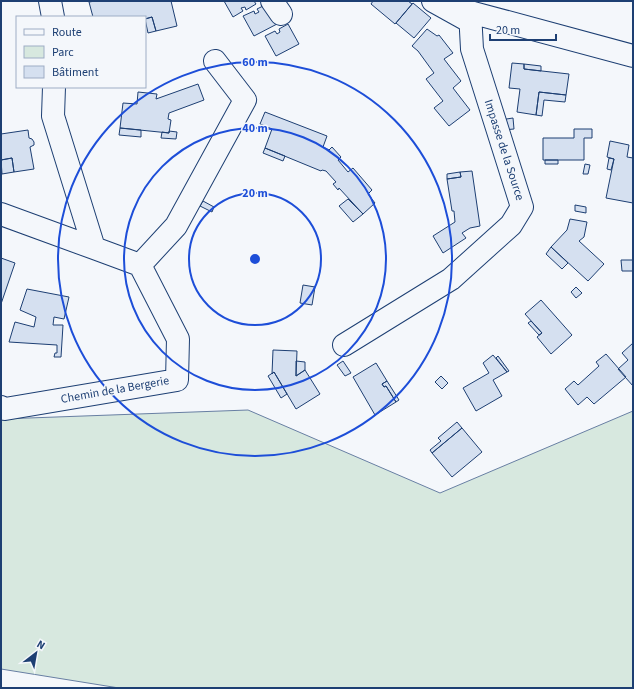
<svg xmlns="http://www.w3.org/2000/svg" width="634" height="689" font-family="'Source Sans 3',sans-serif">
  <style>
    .green { fill: #d7e8df; stroke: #687fa3 }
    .building { fill: #d5e0f0; stroke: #1d3f73 }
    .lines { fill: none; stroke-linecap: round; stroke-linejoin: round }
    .minor-casing { stroke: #1d3f73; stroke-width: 24 }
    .minor { stroke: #f4f7fb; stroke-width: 22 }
    .ring { fill: none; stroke: #1d4ed8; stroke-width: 2 }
    .labels { text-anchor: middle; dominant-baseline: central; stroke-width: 3; stroke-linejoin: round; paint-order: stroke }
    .street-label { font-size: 12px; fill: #1d3f73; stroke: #f4f7fb }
    .centre { fill: #1d4ed8; stroke: #f4f7fb; stroke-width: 2 }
    .ring-label { font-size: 12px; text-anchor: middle; font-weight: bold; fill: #1d4ed8; stroke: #f4f7fb; stroke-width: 3; stroke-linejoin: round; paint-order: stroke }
  </style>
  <rect width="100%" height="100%" fill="#f4f7fb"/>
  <path class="green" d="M248 410 440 493 633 411V688H119L1 669V419Z"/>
  <path class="building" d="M95 1H171L177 26 156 31 152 17 145 19V17H93L89 2Z
    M224 1H254L256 4 246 10 245 7 241 8 243 11 233 17Z
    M373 1H408L412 4 395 24 371 4Z
    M413 3 431 18 414 38 396 23Z
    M267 4 277 24 254 36 243 16 254 11 255 14 259 12 257 9Z
    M152 17 156 31 148 33 145 19Z
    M288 24 299 44 276 56 265 36 275 31 277 34 280 32 279 29Z
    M427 29 437 36 439 35 453 53 444 59 461 81 453 88 470 110 449 126 434 108 443 101 426 79 434 73 418 51 412 46Z
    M512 63 524 64V69L569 74 566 95 539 92 536 115 517 112 520 89 509 88Z
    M524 64 541 66V71L524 69Z
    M198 84 204 100 169 113 168 119 171 120 169 133 120 128 123 103 137 104 138 92 157 94 156 99Z
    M539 92 566 95 565 102 544 100 542 116 536 115Z
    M265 112 327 136 323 147 329 150 332 147 341 157 338 160 348 172 353 168 372 190 368 194 375 203 363 214 339 188 338 190 333 184 336 182 326 171 322 170 321 171 265 148 272 129 260 124Z
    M513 118 514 129 503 130 500 120Z
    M120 128 141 130V137L119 135Z
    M574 129H592V138H584V160H543V138H574Z
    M28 130 29 138 32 139 34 142V145L30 147 34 169 14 172 12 158 1 160V134Z
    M169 131 177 132 176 139 161 138 162 132 169 133Z
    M610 141 629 145 627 157 633 158V203L606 198 614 159 607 157Z
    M265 148 285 156 283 161 263 153Z
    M12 158 14 172 2 174 1 160Z
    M609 158 614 159 611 170 607 169Z
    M545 160H558V164H545Z
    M585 164 590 165 588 174H583Z
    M472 171 480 226 470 228 462 233 466 238 443 253 433 236 455 222 454 211H452L447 179 461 177 460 172Z
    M460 172 461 177 447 179V174Z
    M348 199 363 214 353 222 339 206Z
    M203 201 214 207 212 212 200 206Z
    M575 205 586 207V213L575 211Z
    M570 219 587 222 584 237 579 241 604 264 588 281 551 247 567 230Z
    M551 247 568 263 562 269 546 254Z
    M1 258 15 263 1 304Z
    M621 260H633V271H622Z
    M303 285 315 287 312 305 300 303Z
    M576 287 582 293 576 298 571 292Z
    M27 289 69 297 64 319 54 317 53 325H63L61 357H54L55 353H57V345L9 342 15 322 34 327 36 317 20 310Z
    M541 300 572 335 551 354 537 337 542 333 525 314Z
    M531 321 542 333 539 335 528 323Z
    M633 343V386L618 369 628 360 622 353Z
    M273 350 297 351 296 376 305 370 320 394 296 409 274 372 272 374Z
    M606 354 626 377 594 404 587 397 578 405 565 389 574 381 578 385 599 366 596 362Z
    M493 355 507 372 493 380 502 396 476 411 463 388 489 373 483 363Z
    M498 356 509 371 507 372 496 358Z
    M296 361 305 362V370L296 376Z
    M343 361 351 373 345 376 337 365Z
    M376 363 387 381 382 384 384 387 386 386 396 402 375 415 353 377Z
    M274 372 287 394 281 398 268 376Z
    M441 376 448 383 442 389 435 382Z
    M387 381 399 400 396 402 386 386 384 387 382 384Z
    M457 422 462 428 432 453 430 450 441 441 438 438Z
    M462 428 482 452 452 477 432 453Z"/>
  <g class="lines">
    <defs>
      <path id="minor" d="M50 1 53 17
        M272 1 281 14
        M433 1 469 21
        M458 1 470 12 633 56
        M1 214 94 248
        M140 265 176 226 245 100 215 61
        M344 345 451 279 511 225 522 207 472 49 470 12
        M1 407 5 409 177 380 178 339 140 265 94 248 53 116 54 87"/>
    </defs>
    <use href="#minor" class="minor-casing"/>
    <use href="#minor" class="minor"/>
  </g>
  <g class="ring">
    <circle cx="255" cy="259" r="66"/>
    <circle cx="255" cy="259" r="131"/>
    <circle cx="255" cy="259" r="197"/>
  </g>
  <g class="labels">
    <g class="street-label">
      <text transform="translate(504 150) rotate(72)">Impasse de la Source</text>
      <text transform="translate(115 390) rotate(-10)">Chemin de la Bergerie</text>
    </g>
  </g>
  <circle cx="255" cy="259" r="6" class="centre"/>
  <g class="ring-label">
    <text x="255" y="66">60 m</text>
    <text x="255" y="132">40 m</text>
    <text x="255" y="197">20 m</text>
  </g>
  <rect width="634" height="689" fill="none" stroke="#1d3f73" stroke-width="4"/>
  <rect x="16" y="16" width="130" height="72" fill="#f4f7fb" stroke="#9eadc5"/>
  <rect x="24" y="29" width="20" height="6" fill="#f4f7fb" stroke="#9eadc5"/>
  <text x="52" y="36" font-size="12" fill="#1d3f73">Route</text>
  <rect x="24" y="46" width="20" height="12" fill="#d7e8df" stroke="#9eadc5"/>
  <text x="52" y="56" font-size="12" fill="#1d3f73">Parc</text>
  <rect x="24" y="66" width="20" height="12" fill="#d5e0f0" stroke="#9eadc5"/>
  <text x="52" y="76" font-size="12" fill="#1d3f73">Bâtiment</text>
  <g transform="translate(36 653) rotate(31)" stroke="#f4f7fb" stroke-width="3" paint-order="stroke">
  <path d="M0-3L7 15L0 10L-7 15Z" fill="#1d3f73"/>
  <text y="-6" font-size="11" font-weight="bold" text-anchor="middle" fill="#1d3f73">N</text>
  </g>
  <path d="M490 34v6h66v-6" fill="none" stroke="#1d3f73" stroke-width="2"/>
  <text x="496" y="34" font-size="12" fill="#1d3f73" stroke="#f4f7fb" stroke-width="3" paint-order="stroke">20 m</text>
</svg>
